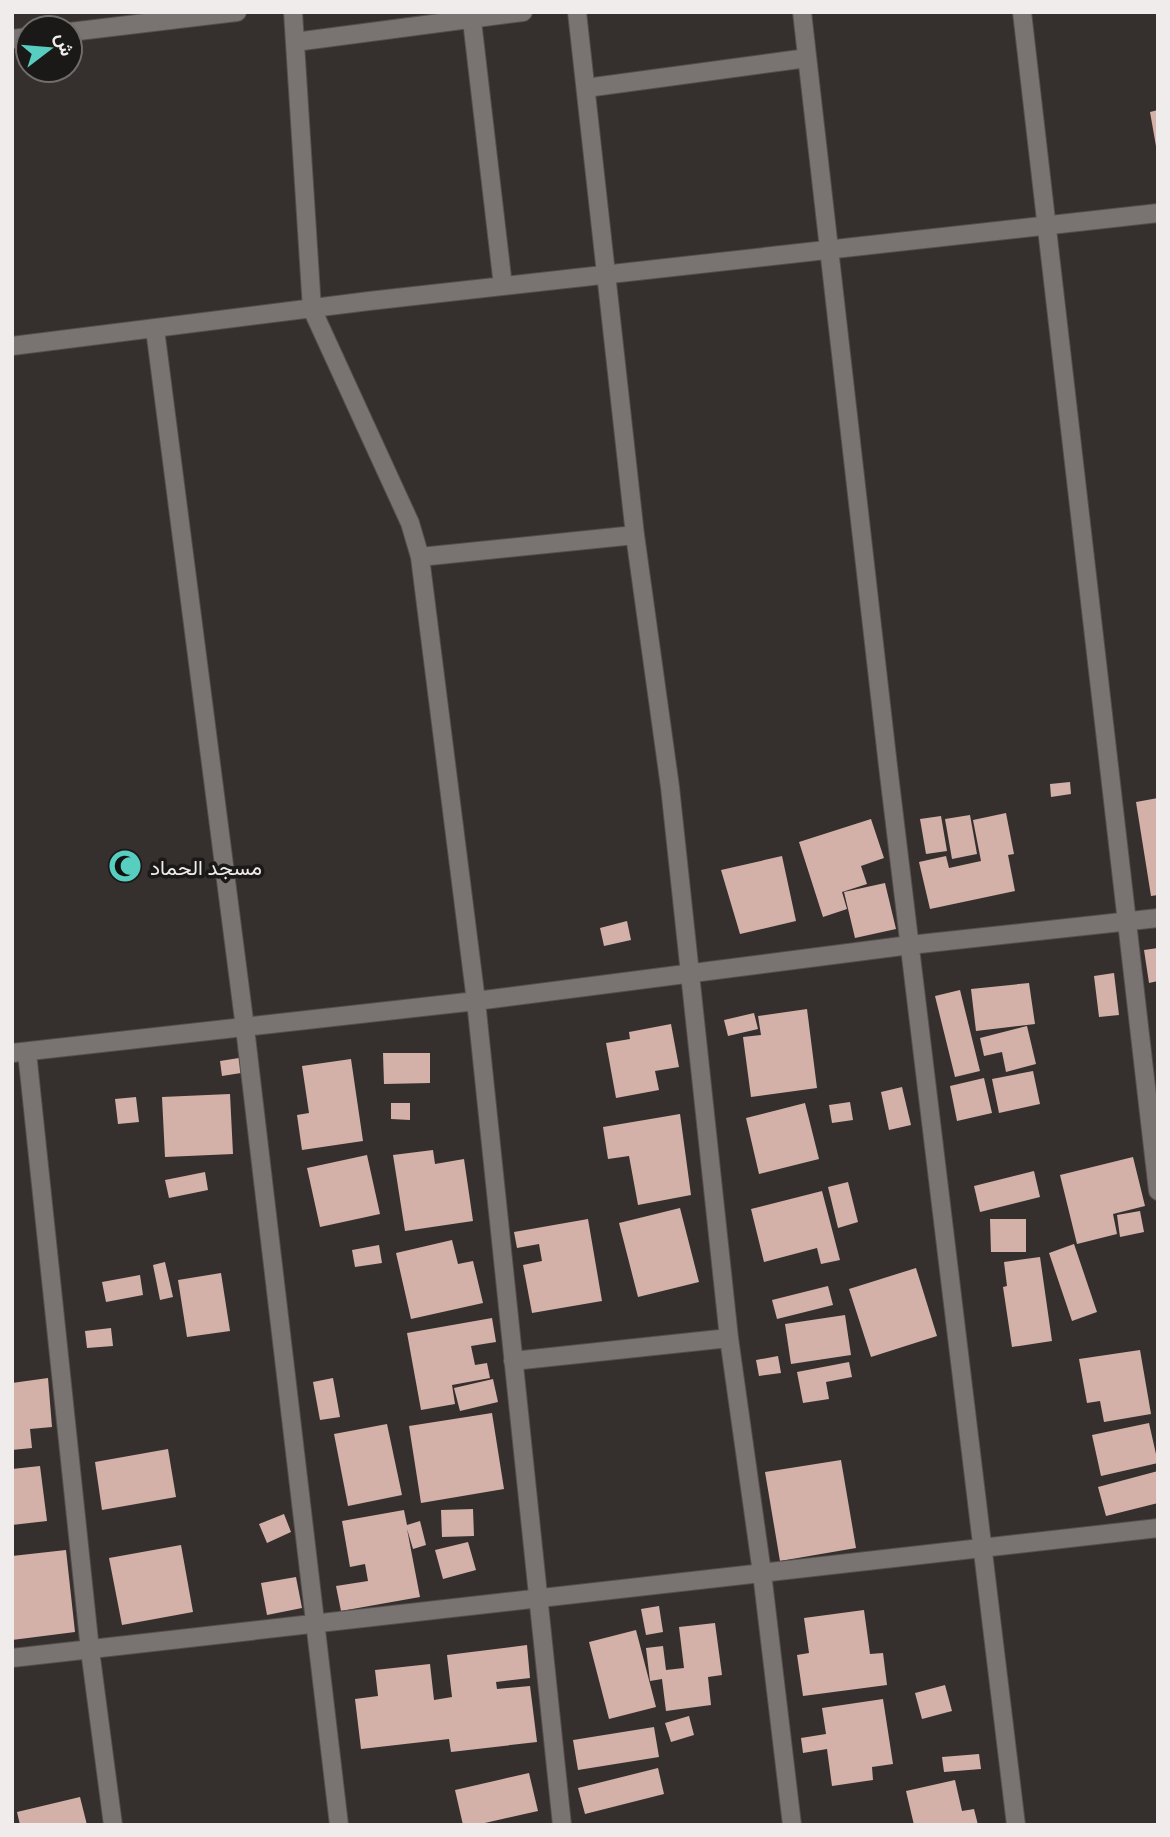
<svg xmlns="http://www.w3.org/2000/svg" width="1170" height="1837" font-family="'Exo 2',Vazirmatn,sans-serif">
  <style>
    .building { fill: #d4b1a8 }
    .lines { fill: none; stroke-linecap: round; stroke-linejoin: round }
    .minor-casing { stroke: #544f4d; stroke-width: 20 }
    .minor { stroke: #797371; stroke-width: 18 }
    .labels { text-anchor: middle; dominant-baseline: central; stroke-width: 7; stroke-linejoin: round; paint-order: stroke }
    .poi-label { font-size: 21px; fill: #efeceb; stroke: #1b1818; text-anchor: start }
  </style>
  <rect width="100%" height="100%" fill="#35302e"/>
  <path class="building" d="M1158 110V146H1156L1150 112Z
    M1070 782 1071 794 1051 797 1050 784Z
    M1158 798V895L1151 896 1136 802Z
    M1006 813 1014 854 1008 855 1015 891 930 909 919 862 946 856 949 868 981 861 973 820Z
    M970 815 977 854 952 859 945 819Z
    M941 816 947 851 926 854 920 819Z
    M871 819 884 858 861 866 867 884 842 892 847 909 823 917 799 842Z
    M782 856 796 921 740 934 721 870Z
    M885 883 896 929 855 938 844 892Z
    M627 921 631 940 604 946 600 928Z
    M1158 948V981L1149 983 1144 950Z
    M1114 973 1119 1015 1099 1017 1094 976Z
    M1029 983 1035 1024 976 1031 971 989Z
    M960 990 980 1071 955 1077 935 996Z
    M807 1009 817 1088 751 1097 743 1037 761 1035 758 1016Z
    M754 1013 758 1029 728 1036 724 1020Z
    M671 1024 679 1067 655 1071 659 1090 616 1098 606 1043 630 1039 629 1032Z
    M1027 1026 1036 1064 1006 1072 1002 1052 984 1056 980 1038Z
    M383 1053H430V1083L384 1084Z
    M239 1058 241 1073 222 1076 220 1061Z
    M351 1059 363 1141 302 1150 297 1115 309 1113 302 1066Z
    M1033 1071 1040 1104 999 1113 992 1079Z
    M984 1078 992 1113 957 1121 950 1086Z
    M902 1087 911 1125 889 1130 881 1092Z
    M230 1094 233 1154 165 1157 162 1097Z
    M136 1097 139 1122 118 1124 115 1099Z
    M850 1102 853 1120 832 1123 829 1105Z
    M391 1103H410V1120L391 1119Z
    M805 1103 819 1159 759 1174 746 1118Z
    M680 1114 691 1195 638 1205 629 1156 608 1159 603 1127Z
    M433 1150 435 1164 464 1159 473 1221 405 1231 393 1155Z
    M367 1155 380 1214 320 1227 307 1168Z
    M1133 1157 1145 1206 1113 1214 1117 1234 1077 1244 1060 1175Z
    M1034 1171 1040 1197 980 1212 974 1186Z
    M205 1172 208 1190 169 1198 165 1180Z
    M848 1182 858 1222 838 1228 828 1187Z
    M822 1191 840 1260 821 1264 817 1248 764 1262 751 1209Z
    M680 1208 699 1282 638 1297 619 1223Z
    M1140 1211 1144 1232 1120 1237 1117 1215Z
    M588 1219 602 1301 532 1313 523 1265 542 1261 539 1244 517 1248 514 1232Z
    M990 1219H1026V1252H991Z
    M452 1240 458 1264 473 1261 483 1303 411 1319 396 1253Z
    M1074 1244 1097 1312 1072 1321 1049 1253Z
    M379 1245 382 1263 355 1267 352 1250Z
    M1040 1257 1052 1341 1012 1347 1003 1287 1007 1286 1004 1262Z
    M165 1262 173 1297 160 1300 153 1265Z
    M916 1268 937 1336 871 1357 849 1289Z
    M221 1273 230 1331 187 1337 178 1280Z
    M140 1275 143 1295 106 1302 102 1282Z
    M828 1286 833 1305 777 1319 772 1300Z
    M845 1315 851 1355 791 1364 785 1324Z
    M492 1318 496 1342 471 1346 475 1365 487 1363 490 1378 452 1385 455 1404 421 1410 407 1333Z
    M111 1328 113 1346 87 1348 85 1331Z
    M1140 1350 1151 1414 1104 1422 1100 1401 1087 1403 1079 1359Z
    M778 1356 781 1373 759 1376 756 1360Z
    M849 1362 852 1377 826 1382 829 1399 803 1403 797 1372Z
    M48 1378 52 1427 30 1429 32 1448 12 1450V1383Z
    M333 1378 340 1417 320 1420 313 1382Z
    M493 1379 498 1402 460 1411 454 1388Z
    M492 1413 504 1489 421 1503 409 1426Z
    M1149 1423 1158 1463 1101 1476 1092 1435Z
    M387 1424 402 1495 348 1506 334 1434Z
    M168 1449 176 1497 102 1510 95 1462Z
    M841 1460 856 1548 780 1561 765 1472Z
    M40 1466 47 1521 12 1525V1469Z
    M1158 1471V1503L1106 1516 1098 1487Z
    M473 1509 474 1536 442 1537 441 1510Z
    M404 1510 407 1525 420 1521 426 1545 413 1549 407 1529 420 1597 341 1611 336 1586 368 1581 365 1564 350 1567 342 1521Z
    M284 1514 291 1532 267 1543 259 1524Z
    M468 1542 476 1570 443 1579 435 1550Z
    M181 1545 193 1612 122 1625 109 1558Z
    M66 1550 75 1632 12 1640V1556Z
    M296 1577 302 1608 267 1615 261 1583Z
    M659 1606 663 1632 646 1635 641 1609Z
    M864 1610 870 1654 883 1653 887 1685 803 1696 797 1655 809 1653 804 1618Z
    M715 1623 722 1675 708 1677 711 1705 666 1711 662 1679 650 1681 646 1648 663 1646 666 1670 684 1668 679 1627Z
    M636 1630 656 1707 609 1719 589 1642Z
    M527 1645 530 1678 496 1682 497 1689 530 1686 537 1742 451 1752 449 1739 361 1749 355 1699 378 1696 375 1670 430 1664 434 1700 452 1697 447 1655Z
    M945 1685 952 1711 922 1719 915 1693Z
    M883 1699 893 1764 872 1767 873 1780 832 1786 827 1749 803 1753 801 1738 826 1734 822 1708Z
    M689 1716 694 1735 671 1742 665 1723Z
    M654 1727 659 1757 578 1770 573 1740Z
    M979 1754 981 1769 944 1772 942 1757Z
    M658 1768 664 1794 585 1814 578 1788Z
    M529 1773 538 1811 476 1825H463L455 1790Z
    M955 1780 962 1811 974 1809 978 1825H914L906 1791Z
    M80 1797 87 1825H20L17 1812Z"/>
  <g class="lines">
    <defs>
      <path id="minor" d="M293 12 312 309 410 523 420 557 476 1001 562 1825
        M471 12 503 286
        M577 12 635 535 670 787 729 1338 762 1573 792 1825
        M802 12 888 766 1016 1825
        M1022 12 1158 1191
        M70 32 237 12
        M12 39 28 37
        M295 42 523 12
        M586 88 807 58
        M155 329 245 1028 339 1825
        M12 346 369 301 1158 213
        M420 557 635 535
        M27 1052 90 1650 113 1825
        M12 1053 476 1001 910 945 1158 918
        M513 1361 729 1338
        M12 1658 1158 1528"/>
    </defs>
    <use href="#minor" class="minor-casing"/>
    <use href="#minor" class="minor"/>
  </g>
  <defs>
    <symbol id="mosque-disc" viewBox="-11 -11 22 22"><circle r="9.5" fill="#58cec0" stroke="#1b1818"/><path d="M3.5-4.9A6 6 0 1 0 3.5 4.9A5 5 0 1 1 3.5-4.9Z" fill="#111"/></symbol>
  </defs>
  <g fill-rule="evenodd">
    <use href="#mosque-disc" x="106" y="847" width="38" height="38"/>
  </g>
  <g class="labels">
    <g class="poi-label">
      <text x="150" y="866">مسجد الحماد</text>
    </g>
  </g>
  <rect width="1170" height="1837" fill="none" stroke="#efeceb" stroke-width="28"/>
  <g transform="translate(49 49) rotate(74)"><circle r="33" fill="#1b1818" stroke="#706d6c" stroke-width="2"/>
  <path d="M0-5L12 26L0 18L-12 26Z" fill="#58cec0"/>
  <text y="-10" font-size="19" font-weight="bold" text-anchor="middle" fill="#efeceb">ش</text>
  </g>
</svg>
